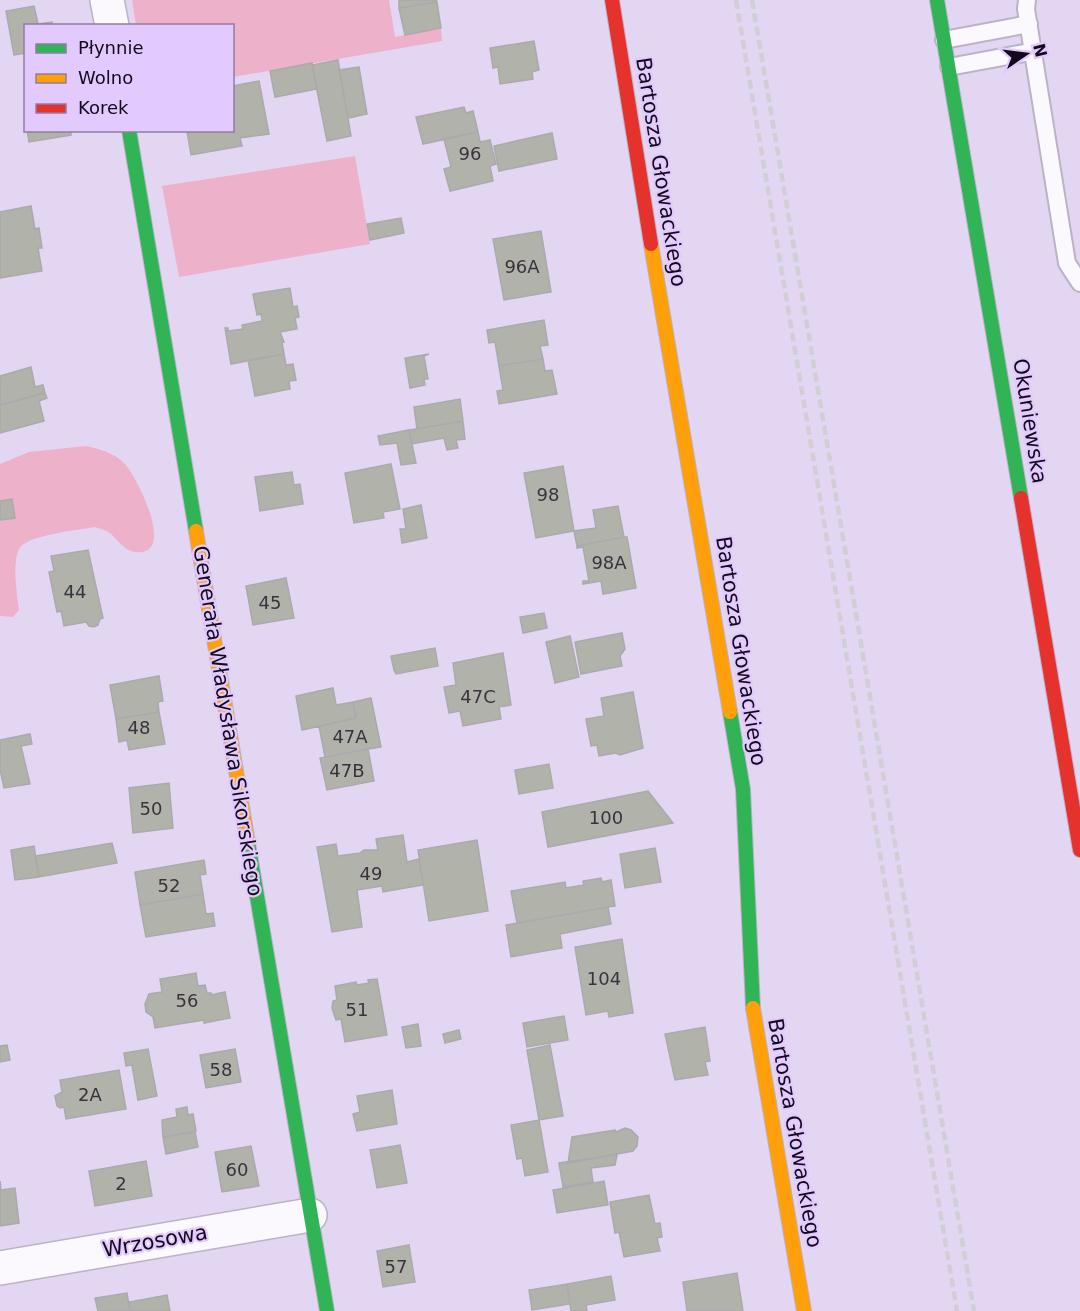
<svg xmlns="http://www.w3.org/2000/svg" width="1080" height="1311" font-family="'DejaVu Sans',sans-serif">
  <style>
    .green { fill: #eeb1ca }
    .building { fill: #b1b2aa; stroke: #aba9ac; stroke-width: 1.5 }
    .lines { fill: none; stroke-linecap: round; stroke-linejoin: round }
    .lane-casing { stroke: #bcb2c8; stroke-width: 20 }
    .street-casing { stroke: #bcb2c8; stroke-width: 36 }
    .fast-casing { stroke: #bcb2c8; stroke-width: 16 }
    .slow-casing { stroke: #bcb2c8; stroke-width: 16 }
    .jam-casing { stroke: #bcb2c8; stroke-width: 16 }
    .lane { stroke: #fbf9fd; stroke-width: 16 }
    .street { stroke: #fbf9fd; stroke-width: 33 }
    .fast { stroke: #30b455; stroke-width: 14 }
    .slow { stroke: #ff9f0a; stroke-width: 14 }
    .jam { stroke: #e5322d; stroke-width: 14 }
    .rail { stroke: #d1ced5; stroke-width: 4.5; stroke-dasharray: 9 4.5; stroke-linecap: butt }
    .labels { text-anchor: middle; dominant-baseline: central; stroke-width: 4.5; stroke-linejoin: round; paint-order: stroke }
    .number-label { font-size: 18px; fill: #3a333e }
    .street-label { font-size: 21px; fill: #12091a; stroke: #e2caff }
  </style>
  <rect width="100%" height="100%" fill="#e3d6f3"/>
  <path class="green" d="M132 0H389L395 37 441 28 442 41 233 77 232 26 136 25Z
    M355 156 370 244 179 277 162 186Z
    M86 446C100 449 114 453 124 463 136 475 173 548 142 552 126 554 121 543 111 534 106 530 101 529 95 527 79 530 26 535 19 549 12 564 17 594 19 610L13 617 0 616V520L15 517 12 499 0 501V464L29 452Z"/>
  <path class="building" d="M399 0H436L437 2 399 8Z
    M437 2 441 28 405 35 399 8Z
    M34 6 38 24 52 22V26H26V53L14 55 6 11Z
    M534 41 539 70 532 72 533 79 500 84 498 67 493 68 490 48Z
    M338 60 351 136 327 141 312 65Z
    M312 63 317 89 275 97 270 71Z
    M359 67 367 114 348 118 339 70Z
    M259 81 269 134 240 138 242 146 191 155 187 131 232 130V86Z
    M464 107 466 113 473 111 478 132 423 144 416 117Z
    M27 130H71V135L29 142Z
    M478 132 480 142 490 140 496 164 490 166 493 181 450 191 444 169 451 167 444 139Z
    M552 133 557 159 499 171 494 146Z
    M31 206 35 229 39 228 42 248H38L42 271 0 278V212Z
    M401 218 404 233 370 240 367 224Z
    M541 231 551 292 504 300 493 239Z
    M290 288 293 307 297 306 299 317 295 318 297 329 280 332 284 342H282L284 354 231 364 225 328H228V331L243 329 242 325 262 321 261 314 257 315 253 294Z
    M544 320 548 345 540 346 543 359 499 366 495 342 489 343 487 330Z
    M284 354 286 365 293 364 296 380 289 381 290 389 255 396 248 360Z
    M429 354 424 356 428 379H424L425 385 410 388 405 358Z
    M543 359 545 371 552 370 557 394 499 404 497 391 503 390 499 366Z
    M31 367 35 387 43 385 45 393 0 405V376Z
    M45 393 47 398 39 401 44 421 0 433V405Z
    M460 399 463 421 417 429 414 407Z
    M463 421 465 439 456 440 458 448 447 450 444 438 412 444 409 430Z
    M409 430 416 463 401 465 397 443 380 445 378 436Z
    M391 464 400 509 383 512 384 518 354 523 345 473Z
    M563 466 574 531 536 538 524 473Z
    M292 472 294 485 300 484 303 504 260 511 255 477Z
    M12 499 15 518 0 520V501Z
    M421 505 427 538 402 543 400 529H406L403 509Z
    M618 506 624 537 577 546 574 531 596 528 593 510Z
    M624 537H627L636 588 603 594 601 581 583 584V581H589L583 547 577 548V546Z
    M88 550 103 618 100 619 98 625 94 627 89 626 86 622 64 626 61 611 57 612 49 572 54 571 51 556Z
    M286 578 294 618 253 625 246 586Z
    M544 613 547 628 523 633 520 617Z
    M622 633 625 649 620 656 622 666 581 674 575 642Z
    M570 636 579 677 555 683 546 642Z
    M435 648 438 666 396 674 394 670 391 656Z
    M503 653 511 705 499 707 501 719 463 726 460 711 449 713 444 687 456 685 453 663Z
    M159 676 163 701 158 702 159 712 116 719 110 685Z
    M333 688 336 705 353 702 356 718 302 730 296 696Z
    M633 692 643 748 620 755 616 753 599 756 597 745 591 746 586 719 604 716 601 698Z
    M371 698 381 747 325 757 319 726 356 718 353 702Z
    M159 712 165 744 129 750 127 740 119 742 116 719Z
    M30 734 32 744 21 746 30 784 4 788 0 769V740Z
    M368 749 374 781 327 790 320 758Z
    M549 764 553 788 519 794 515 770Z
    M169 783 173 828 133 833 129 788Z
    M648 791 673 823 548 847 542 812Z
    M403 835 407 862 419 859 423 885 383 892 382 886 357 890 362 927 332 932 317 847 336 844 338 856 360 853 364 850H378L376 839Z
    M477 840 488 911 429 921 418 850Z
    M112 843 117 863 39 877 35 856Z
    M34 846 39 877 15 880 11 850Z
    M655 848 661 882 625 888 620 854Z
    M204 860 206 874 200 875 203 894 140 905 135 872Z
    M601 878 602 882 611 880 615 906 517 923 511 891 565 882 566 888 584 885 583 881Z
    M203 894 206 914 213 913 215 926 146 937 140 905Z
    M608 907 611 924 560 934 562 948 511 957 506 925Z
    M622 939 633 1013 609 1017 608 1011 586 1015 575 947Z
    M196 973 198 986 205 985 207 993H211V995L225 992 230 1018 204 1023V1020L155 1028 153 1017 146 1012 145 1004 149 994 162 992 160 979Z
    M377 979 387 1035 345 1042 341 1019 336 1020 332 1008 333 1001 337 1000 335 986 356 982 357 985 369 983 368 980Z
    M564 1016 568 1040 527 1047 523 1023Z
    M418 1024 421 1046 406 1048 402 1027Z
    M705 1027 710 1061 705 1062 708 1075 675 1080 665 1034Z
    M459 1030 461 1039 445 1043 443 1034Z
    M7 1045 10 1060 0 1062V1046Z
    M550 1045 563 1116 539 1120 527 1050Z
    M148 1049 157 1096 138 1100 132 1065 126 1066 124 1053Z
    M235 1049 241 1082 206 1088 200 1055Z
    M119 1070 126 1109 66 1119 64 1107 60 1108 57 1106 55 1096 62 1092 60 1080Z
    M392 1090 397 1124 357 1131 353 1114 360 1112 357 1096Z
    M187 1107 188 1115 193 1114 196 1131 163 1137 162 1120 177 1117 176 1109Z
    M539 1120 548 1172 525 1176 522 1158 517 1159 511 1125Z
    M625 1128 631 1130 638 1137 637 1146 633 1151 568 1163 572 1137 615 1130 616 1132Z
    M195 1132 198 1147 166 1154 163 1137Z
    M400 1145 407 1183 377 1188 370 1150Z
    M251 1146 259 1186 222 1192 215 1152Z
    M617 1155 615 1165 591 1168 593 1182 563 1187 559 1163Z
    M146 1161 152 1196 95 1206 89 1171Z
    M0 1181 1 1190 15 1188 19 1223 0 1226Z
    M604 1181 608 1205 557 1213 553 1190Z
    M649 1195 655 1224 660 1223 662 1237 657 1238 660 1251 624 1257 619 1232 615 1233 610 1202Z
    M409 1245 415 1282 383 1287 377 1251Z
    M737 1273 743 1311H687L683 1282Z
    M611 1276 615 1300 586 1305 587 1311H571L567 1284Z
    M567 1284 570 1304 532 1310 529 1290Z
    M127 1293 130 1311H98L95 1298Z
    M167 1295 170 1311H130L129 1302Z"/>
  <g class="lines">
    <defs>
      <path id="lane" d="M1027 0 1026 9 1067 263 1080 283
        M944 40 1029 24
        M949 67 1035 51"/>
      <path id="street" d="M107 0 112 26
        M0 1268 310 1215"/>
      <path id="fast" d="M937 0 1021 498
        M129 130 196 531
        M730 712 743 789 753 1008
        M248 843 327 1311"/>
      <path id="slow" d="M651 244 730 712
        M196 531 248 843
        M753 1008 804 1311"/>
      <path id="jam" d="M612 0 651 244
        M1021 498 1080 850"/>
    </defs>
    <use href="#lane" class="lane-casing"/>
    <use href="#street" class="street-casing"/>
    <use href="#fast" class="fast-casing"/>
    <use href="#slow" class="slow-casing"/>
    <use href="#jam" class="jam-casing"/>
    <use href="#lane" class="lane"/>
    <use href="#street" class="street"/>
    <use href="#fast" class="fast"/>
    <use href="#slow" class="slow"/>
    <use href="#jam" class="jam"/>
    <path class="rail" d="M736 0 957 1311
      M752 0 974 1311"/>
  </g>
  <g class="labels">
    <g class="number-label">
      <text x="470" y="153">96</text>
      <text x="522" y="266">96A</text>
      <text x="548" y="494">98</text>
      <text x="609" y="562">98A</text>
      <text x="75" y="591">44</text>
      <text x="270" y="602">45</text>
      <text x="478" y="696">47C</text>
      <text x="139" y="727">48</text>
      <text x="350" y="736">47A</text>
      <text x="347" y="770">47B</text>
      <text x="151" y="808">50</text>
      <text x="606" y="817">100</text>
      <text x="371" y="873">49</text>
      <text x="169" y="885">52</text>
      <text x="604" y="978">104</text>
      <text x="187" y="1000">56</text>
      <text x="357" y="1009">51</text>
      <text x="221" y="1069">58</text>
      <text x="90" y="1094">2A</text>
      <text x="237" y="1169">60</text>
      <text x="121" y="1183">2</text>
      <text x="396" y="1266">57</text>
    </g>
    <g class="street-label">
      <text transform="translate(661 172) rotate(81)">Bartosza Głowackiego</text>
      <text transform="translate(1030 421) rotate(81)">Okuniewska</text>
      <text transform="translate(741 651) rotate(81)">Bartosza Głowackiego</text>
      <text transform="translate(228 721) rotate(81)">Generała Władysława Sikorskiego</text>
      <text transform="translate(795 1133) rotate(80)">Bartosza Głowackiego</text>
      <text transform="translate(155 1241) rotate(-10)">Wrzosowa</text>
    </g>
  </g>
  <rect x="24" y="24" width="210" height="108" fill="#e2caff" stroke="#8f7da3" stroke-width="1.5"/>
  <rect x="36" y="44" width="30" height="9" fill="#30b455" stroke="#8f7da3" stroke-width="1.5"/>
  <text x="78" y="54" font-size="18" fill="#12091a">Płynnie</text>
  <rect x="36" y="74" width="30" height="9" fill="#ff9f0a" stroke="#8f7da3" stroke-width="1.5"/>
  <text x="78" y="84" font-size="18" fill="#12091a">Wolno</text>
  <rect x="36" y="104" width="30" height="9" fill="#e5322d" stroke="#8f7da3" stroke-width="1.5"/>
  <text x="78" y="114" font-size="18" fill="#12091a">Korek</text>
  <g transform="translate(1026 54) rotate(76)" stroke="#e2caff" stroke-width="4.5" paint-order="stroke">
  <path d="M0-4.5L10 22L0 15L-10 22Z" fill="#12091a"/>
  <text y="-9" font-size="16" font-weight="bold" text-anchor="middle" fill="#12091a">N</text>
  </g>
</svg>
